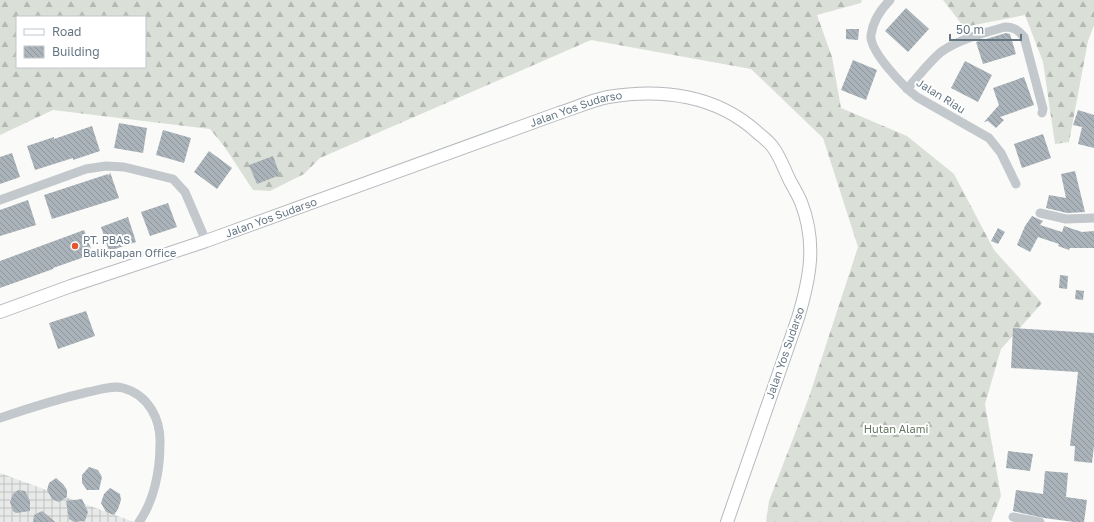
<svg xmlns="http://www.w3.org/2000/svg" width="1094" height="522" font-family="'Golos Text',sans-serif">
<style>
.industrial{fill:url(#industrial-grid)}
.forest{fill:url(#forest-firs);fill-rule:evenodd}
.building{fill:url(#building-back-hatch)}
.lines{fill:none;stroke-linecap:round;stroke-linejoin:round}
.major-casing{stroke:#b5babe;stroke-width:14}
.minor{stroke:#c3c8cc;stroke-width:9}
.major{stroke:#fff;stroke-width:12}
.poi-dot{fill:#e4572e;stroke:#fff;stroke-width:1.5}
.labels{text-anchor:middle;stroke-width:4;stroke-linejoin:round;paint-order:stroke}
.street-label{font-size:11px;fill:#657683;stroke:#fff}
.poi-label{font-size:11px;fill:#657683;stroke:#fff;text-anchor:start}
.park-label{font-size:11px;fill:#687a64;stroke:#fff}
</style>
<defs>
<pattern id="industrial-grid" width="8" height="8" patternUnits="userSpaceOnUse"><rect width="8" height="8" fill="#e8e9e9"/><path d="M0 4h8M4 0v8" fill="none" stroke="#c0c1c2"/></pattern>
<pattern id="forest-firs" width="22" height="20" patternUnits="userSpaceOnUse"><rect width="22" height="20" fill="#dadfd7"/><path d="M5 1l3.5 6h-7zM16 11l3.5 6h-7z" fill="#b4b9b4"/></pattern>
<pattern id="building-back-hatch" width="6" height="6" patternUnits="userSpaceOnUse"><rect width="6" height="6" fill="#aab3b9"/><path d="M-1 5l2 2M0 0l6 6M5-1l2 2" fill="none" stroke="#8e969c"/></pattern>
</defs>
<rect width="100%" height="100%" fill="#fafaf8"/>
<polygon class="industrial" points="0,473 74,500 134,522 0,522"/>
<g class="forest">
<path d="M 0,0 L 862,0 L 861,3 L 817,15 L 832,57 L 841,108 L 907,136 L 954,174 L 994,250 L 1042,303 L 1001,349 L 985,404 L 1001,496 L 991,522 L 766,522 L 769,501 L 809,397 L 858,247 L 823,138 L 751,69 L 591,40 L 320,158 L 304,174 L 270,191 L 253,190 L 224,146 L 210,129 L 53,110 L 0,135 ZM 17,17 L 145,17 L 145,67 L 17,67 Z"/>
<polygon points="943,0 1094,0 1094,25 1088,41 1069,142 1055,144 1043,62 1025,15 964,27"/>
</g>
<g class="building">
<polygon points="906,8 929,29 908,52 885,31"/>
<polygon points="846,29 859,29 858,40 846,39"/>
<polygon points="1006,33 1010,34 1016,54 983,64 976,42"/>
<polygon points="853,60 877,70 866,100 841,90"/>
<polygon points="965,61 992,75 978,102 951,88"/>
<polygon points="1024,77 1034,105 1000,117 1004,120 996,128 988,121 984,122 999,105 993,88"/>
<polygon points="1078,110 1094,115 1094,148 1078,144 1082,127 1073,125"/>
<polygon points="119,123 147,128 143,153 114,148"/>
<polygon points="92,126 100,151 73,160 73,158 35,170 27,146 54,137 54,139"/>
<polygon points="163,130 191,138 184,163 156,155"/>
<polygon points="1043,134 1051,158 1022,168 1014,144"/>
<polygon points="209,151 232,168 217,189 194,172"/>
<polygon points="12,153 20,177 0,184 0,157"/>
<polygon points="273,156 280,175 257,184 249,165"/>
<polygon points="1075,171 1085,212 1067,213 1046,208 1049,195 1066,198 1061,174"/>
<polygon points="110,172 119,198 52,219 44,195 108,174 109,176"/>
<polygon points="28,200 36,225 0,236 0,210"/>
<polygon points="168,203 177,227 150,236 141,212"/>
<polygon points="1032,216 1043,221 1040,225 1062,232 1064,226 1082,232 1094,231 1094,248 1070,248 1069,250 1058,246 1059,244 1038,237 1030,252 1017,245 1025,226"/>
<polygon points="128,217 136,242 109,251 101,227"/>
<polygon points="998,228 1005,232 998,244 991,241"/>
<polygon points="84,230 93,254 53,268 53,269 0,288 0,261"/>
<polygon points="1060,275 1068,276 1067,289 1059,288"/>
<polygon points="1076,290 1084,291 1083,300 1075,299"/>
<polygon points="86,311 95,336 58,349 49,323"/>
<polygon points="1013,328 1094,333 1094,446 1092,463 1074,461 1075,446 1070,446 1078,372 1011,368"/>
<polygon points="1008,451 1033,454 1030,471 1006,468"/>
<polygon points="89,467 98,470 102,477 99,490 87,490 82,483 82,475"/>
<polygon points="1045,471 1068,473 1066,497 1087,500 1084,522 1074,522 1044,518 1013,511 1016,490 1043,494"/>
<polygon points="56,478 63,484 67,490 67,497 59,502 52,499 47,490 49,483"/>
<polygon points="110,488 120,494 121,500 118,509 114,515 106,512 101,503 104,494"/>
<polygon points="18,490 25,491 30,501 30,511 16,513 13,511 10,502 13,494"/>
<polygon points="82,499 88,512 85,521 74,522 69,519 66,501"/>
<polygon points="42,511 47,515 55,522 33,522 34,515"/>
</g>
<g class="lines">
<defs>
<g id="major">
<path id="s1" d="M 0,312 L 71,286 L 206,241 L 559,113 C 575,108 592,100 608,97 C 662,88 717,95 758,133 C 763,137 768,141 772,146 C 780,156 784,169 790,181 C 794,188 798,195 801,202 C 817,243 810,278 798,318 L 727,522"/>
</g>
</defs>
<use href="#major" class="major-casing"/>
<g class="minor">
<path d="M 890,0 C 880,10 873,20 871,35 C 869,51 904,87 917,97 L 989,138 L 1001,153 L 1016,184"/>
<path d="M 907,89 C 918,77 928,63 941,52 C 959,39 984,33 1005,27 C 1014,27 1018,30 1024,37 L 1043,109 L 1042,113"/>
<polyline points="0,200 86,169 106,166 124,167 173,179 185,192 206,241"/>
<polyline points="1040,213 1066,219 1094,218"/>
<path d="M 0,418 C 29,408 58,399 88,392 C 99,390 112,385 123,388 C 149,395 161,420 160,444 C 160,471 154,501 139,522"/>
<polyline points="1013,517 1040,522"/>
</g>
<use href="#major" class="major"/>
</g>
<circle class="poi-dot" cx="75" cy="246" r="4"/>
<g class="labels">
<g class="street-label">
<text transform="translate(941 96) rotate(32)" y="4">Jalan Riau</text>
<text dy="4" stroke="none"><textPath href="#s1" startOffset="611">Jalan Yos Sudarso</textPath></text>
<text dy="4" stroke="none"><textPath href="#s1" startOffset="287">Jalan Yos Sudarso</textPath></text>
<text transform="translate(785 353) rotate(-71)" y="4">Jalan Yos Sudarso</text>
</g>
<g class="poi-label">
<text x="83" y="244">PT. PBAS<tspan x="83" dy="13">Balikpapan Office</tspan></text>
</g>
<g class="park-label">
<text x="896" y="433">Hutan Alami</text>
</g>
</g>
<rect x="16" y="16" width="130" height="52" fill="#ffffff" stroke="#c1c8cd"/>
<rect x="24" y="29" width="20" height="6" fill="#ffffff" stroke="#c1c8cd"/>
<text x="52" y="36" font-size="12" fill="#657683">Road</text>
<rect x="24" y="46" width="20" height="12" fill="url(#building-back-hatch)" stroke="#c1c8cd"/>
<text x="52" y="56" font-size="12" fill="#657683">Building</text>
<path d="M950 34v6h71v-6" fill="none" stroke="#657683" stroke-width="2"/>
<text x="956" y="34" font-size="12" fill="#657683" stroke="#ffffff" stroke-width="3" paint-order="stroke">50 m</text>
</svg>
